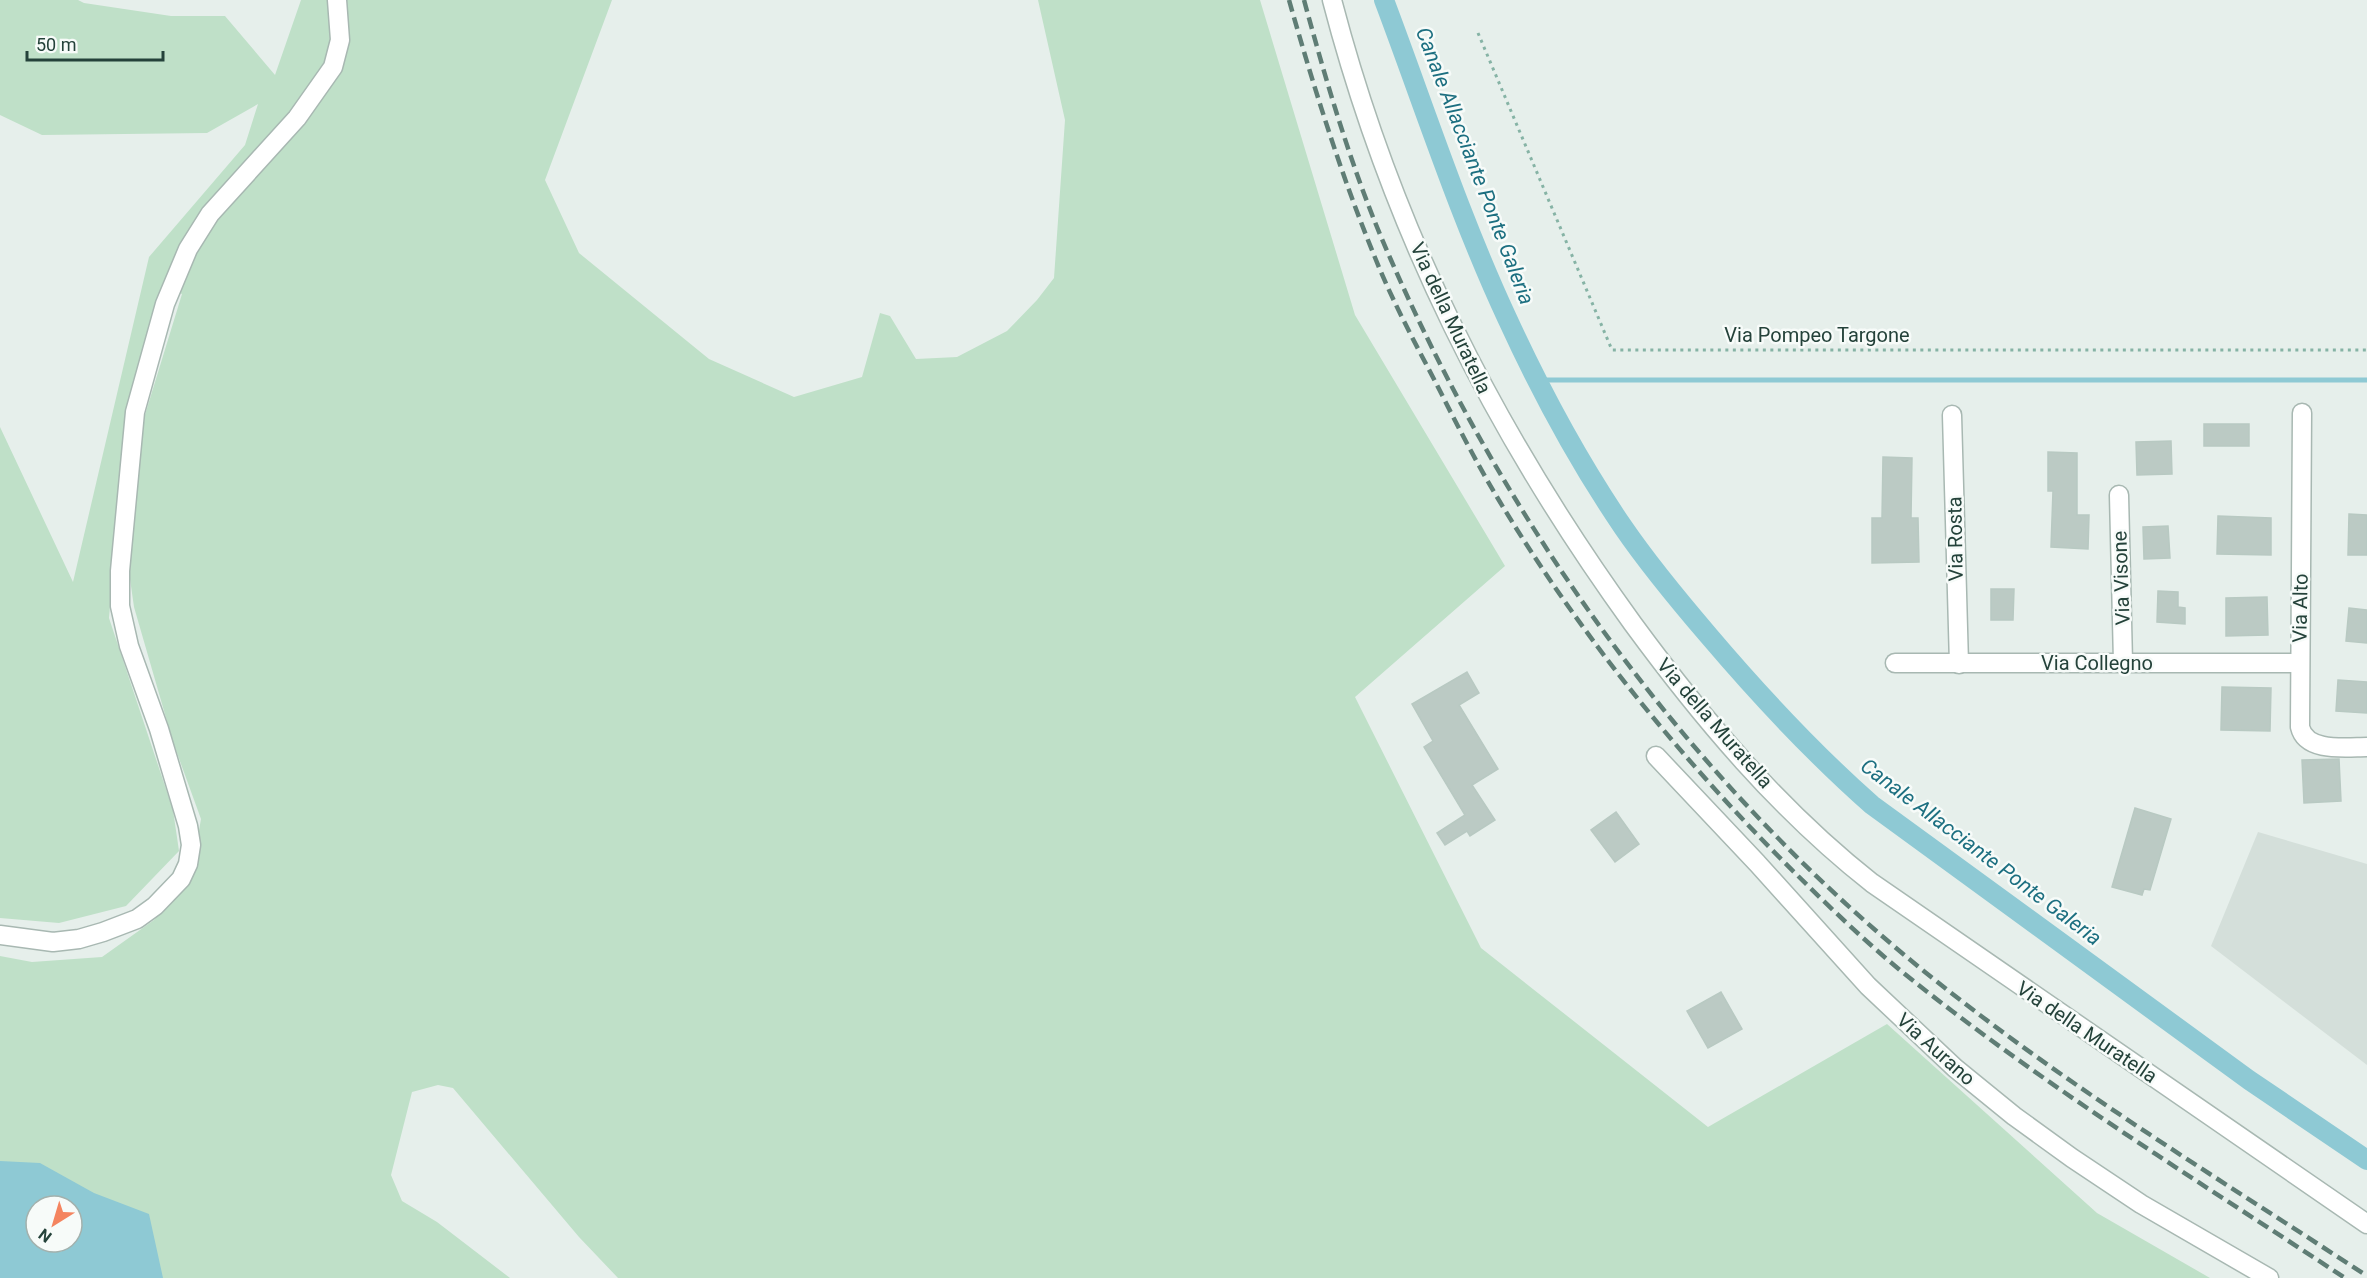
<svg xmlns="http://www.w3.org/2000/svg" width="2367" height="1278" font-family="Roboto,sans-serif">
<style>
.built{fill:#d4dfda}
.green{fill:#bfe0c8;fill-rule:evenodd}
.water{fill:#8ec9d4;fill-rule:evenodd}
.lines{fill:none;stroke-linecap:round;stroke-linejoin:round}
.stream{stroke:#8ec9d4;stroke-width:5}
.canal{stroke:#8ec9d4;stroke-width:20}
.building{fill:#bbcac4;stroke:#b8c9c2;stroke-width:1.5}
.minor-casing{stroke:#a8b8b2;stroke-width:21}
.path{stroke:#86b3a5;stroke-width:3;stroke-dasharray:3 4.5;stroke-linecap:butt}
.minor{stroke:#fff;stroke-width:18}
.rail{stroke:#5f7d75;stroke-width:4.5;stroke-dasharray:12 6;stroke-linecap:butt}
.labels{text-anchor:middle;stroke-width:5;stroke-linejoin:round;paint-order:stroke}
.street-label{font-size:20px;fill:#24423a;stroke:#f7fbf9}
.water-label{font-size:21px;font-style:italic;fill:#1c6f80;stroke:#f7fbf9}
</style>
<rect width="100%" height="100%" fill="#e6efeb"/>
<polygon class="built" points="2258,832 2367,864 2367,1065 2211,946"/>
<path class="green" d="M 0,0 L 78,0 L 84,3 L 171,16 L 225,16 L 275,75 L 301,0 L 612,0 L 545,180 L 579,253 L 709,359 L 794,397 L 862,377 L 880,313 L 890,316 L 916,359 L 957,357 L 1007,331 L 1037,300 L 1054,278 L 1065,120 L 1038,0 L 1260,0 L 1355,315 L 1505,566 L 1355,697 L 1481,948 L 1708,1127 L 1887,1024 L 2097,1213 L 2210,1278 L 618,1278 L 579,1237 L 453,1088 L 438,1085 L 412,1092 L 391,1175 L 402,1201 L 437,1222 L 510,1278 L 0,1278 L 0,956 L 32,962 L 102,957 L 154,920 L 191,876 L 201,819 L 173,742 L 134,607 L 129,572 L 144,418 L 182,294 L 170,289 L 121,481 L 109,618 L 173,810 L 179,851 L 126,906 L 59,923 L 0,918 L 0,427 L 73,582 L 149,257 L 245,145 L 258,104 L 207,133 L 42,135 L 0,115 ZM 36,1206 L 72,1206 L 72,1242 L 36,1242 Z"/>
<path class="water" d="M 0,1161 L 40,1163 L 94,1193 L 149,1214 L 163,1278 L 0,1278 ZM 36,1206 L 72,1206 L 72,1242 L 36,1242 Z"/>
<g class="lines">
<polyline class="stream" points="1537,380 2367,380"/>
<path class="canal" d="M 1384,0 C 1424,106 1459,215 1507,318 C 1540,390 1578,461 1623,527 C 1649,565 1679,601 1709,636 C 1760,696 1813,753 1872,805 L 2249,1080 L 2367,1160"/>
</g>
<g class="building">
<rect x="2204" y="424" width="45" height="22"/>
<polygon points="2171,441 2172,474 2137,475 2136,442"/>
<polygon points="2048,452 2077,453 2077,515 2089,515 2088,549 2051,547 2053,491 2048,491"/>
<polygon points="1883,457 1912,458 1911,518 1918,518 1919,562 1872,563 1872,518 1882,518"/>
<polygon points="2349,514 2367,515 2367,555 2348,555"/>
<polygon points="2218,516 2271,518 2271,555 2217,554"/>
<polygon points="2168,526 2170,558 2144,559 2143,527"/>
<polygon points="1991,589 2014,589 2013,620 1991,620"/>
<polygon points="2158,591 2178,592 2178,607 2185,608 2185,624 2157,622"/>
<polygon points="2267,597 2268,635 2226,636 2226,598"/>
<polygon points="2349,608 2367,610 2367,643 2346,641"/>
<polygon points="1467,672 1479,693 1459,705 1498,769 1472,785 1495,820 1470,836 1467,831 1445,845 1437,833 1465,815 1424,747 1433,741 1412,704"/>
<polygon points="2338,680 2367,682 2367,713 2336,711"/>
<polygon points="2222,687 2271,688 2270,731 2221,730"/>
<polygon points="2339,759 2341,801 2304,803 2302,760"/>
<polygon points="2135,808 2171,819 2150,890 2144,889 2142,895 2112,887"/>
<polygon points="1616,812 1639,844 1615,862 1591,830"/>
<polygon points="1721,992 1742,1029 1708,1048 1687,1011"/>
</g>
<g class="lines">
<defs>
<g id="minor">
<path d="M 1332,0 C 1392,230 1494,432 1633,624 C 1702,718 1779,810 1872,883 L 2367,1224"/>
<path d="M 2302,413 L 2300,727 C 2306,753 2347,747 2367,747"/>
<polyline points="1952,415 1959,664"/>
<polyline points="2119,495 2123,662"/>
<polyline points="1895,663 2299,663"/>
<polyline points="1656,756 1757,863 1868,986 1955,1068 2014,1116 2072,1158 2141,1204 2269,1278"/>
<polyline points="0,935 53,942 79,939 103,932 137,919 155,906 181,879 188,864 191,845 188,826 159,729 129,646 120,606 120,571 135,412 165,304 188,249 210,214 297,118 333,67 340,40 337,0"/>
</g>
</defs>
<use href="#minor" class="minor-casing"/>
<polyline class="path" points="1478,33 1612,350 2367,350"/>
<use href="#minor" class="minor"/>
<g class="rail">
<path d="M 1289,0 C 1314,88 1341,175 1376,260 C 1393,302 1415,343 1436,383 C 1455,421 1475,460 1497,497 C 1576,629 1674,751 1782,860 C 1820,898 1860,937 1901,971 C 2041,1084 2195,1179 2345,1278"/>
<path d="M 1304,0 C 1328,88 1354,177 1391,260 C 1508,527 1684,772 1908,958 C 2051,1077 2212,1174 2367,1276"/>
</g>
</g>
<g class="labels">
<g class="street-label">
<text transform="translate(1451 318) rotate(65)" y="7">Via della Muratella</text>
<text x="1817" y="342">Via Pompeo Targone</text>
<text transform="translate(1955 539) rotate(-91)" y="7">Via Rosta</text>
<text transform="translate(2121 578) rotate(-92)" y="7">Via Visone</text>
<text transform="translate(2300 608) rotate(-89)" y="7">Via Alto</text>
<text x="2097" y="670">Via Collegno</text>
<text transform="translate(1715 723) rotate(49)" y="7">Via della Muratella</text>
<text transform="translate(2087 1032) rotate(34)" y="7">Via della Muratella</text>
<text transform="translate(1936 1049) rotate(42)" y="7">Via Aurano</text>
</g>
<g class="water-label">
<text transform="translate(1475 166) rotate(69)" y="7">Canale Allacciante Ponte Galeria</text>
<text transform="translate(1981 852) rotate(37)" y="7">Canale Allacciante Ponte Galeria</text>
</g>
</g>
<g transform="translate(54 1224) rotate(217)"><circle r="28" fill="#f7fbf9" stroke="#a3b1ad" stroke-width="1.5"/>
<path d="M0-4.5L10 22L0 15L-10 22Z" fill="#f4845f"/>
<text y="-9" font-size="16" font-weight="bold" text-anchor="middle" fill="#24423a">N</text>
</g>
<path d="M27 51v9h136v-9" fill="none" stroke="#24423a" stroke-width="3"/>
<text x="36" y="51" font-size="18" fill="#24423a" stroke="#f7fbf9" stroke-width="4.5" paint-order="stroke">50 m</text>
</svg>
